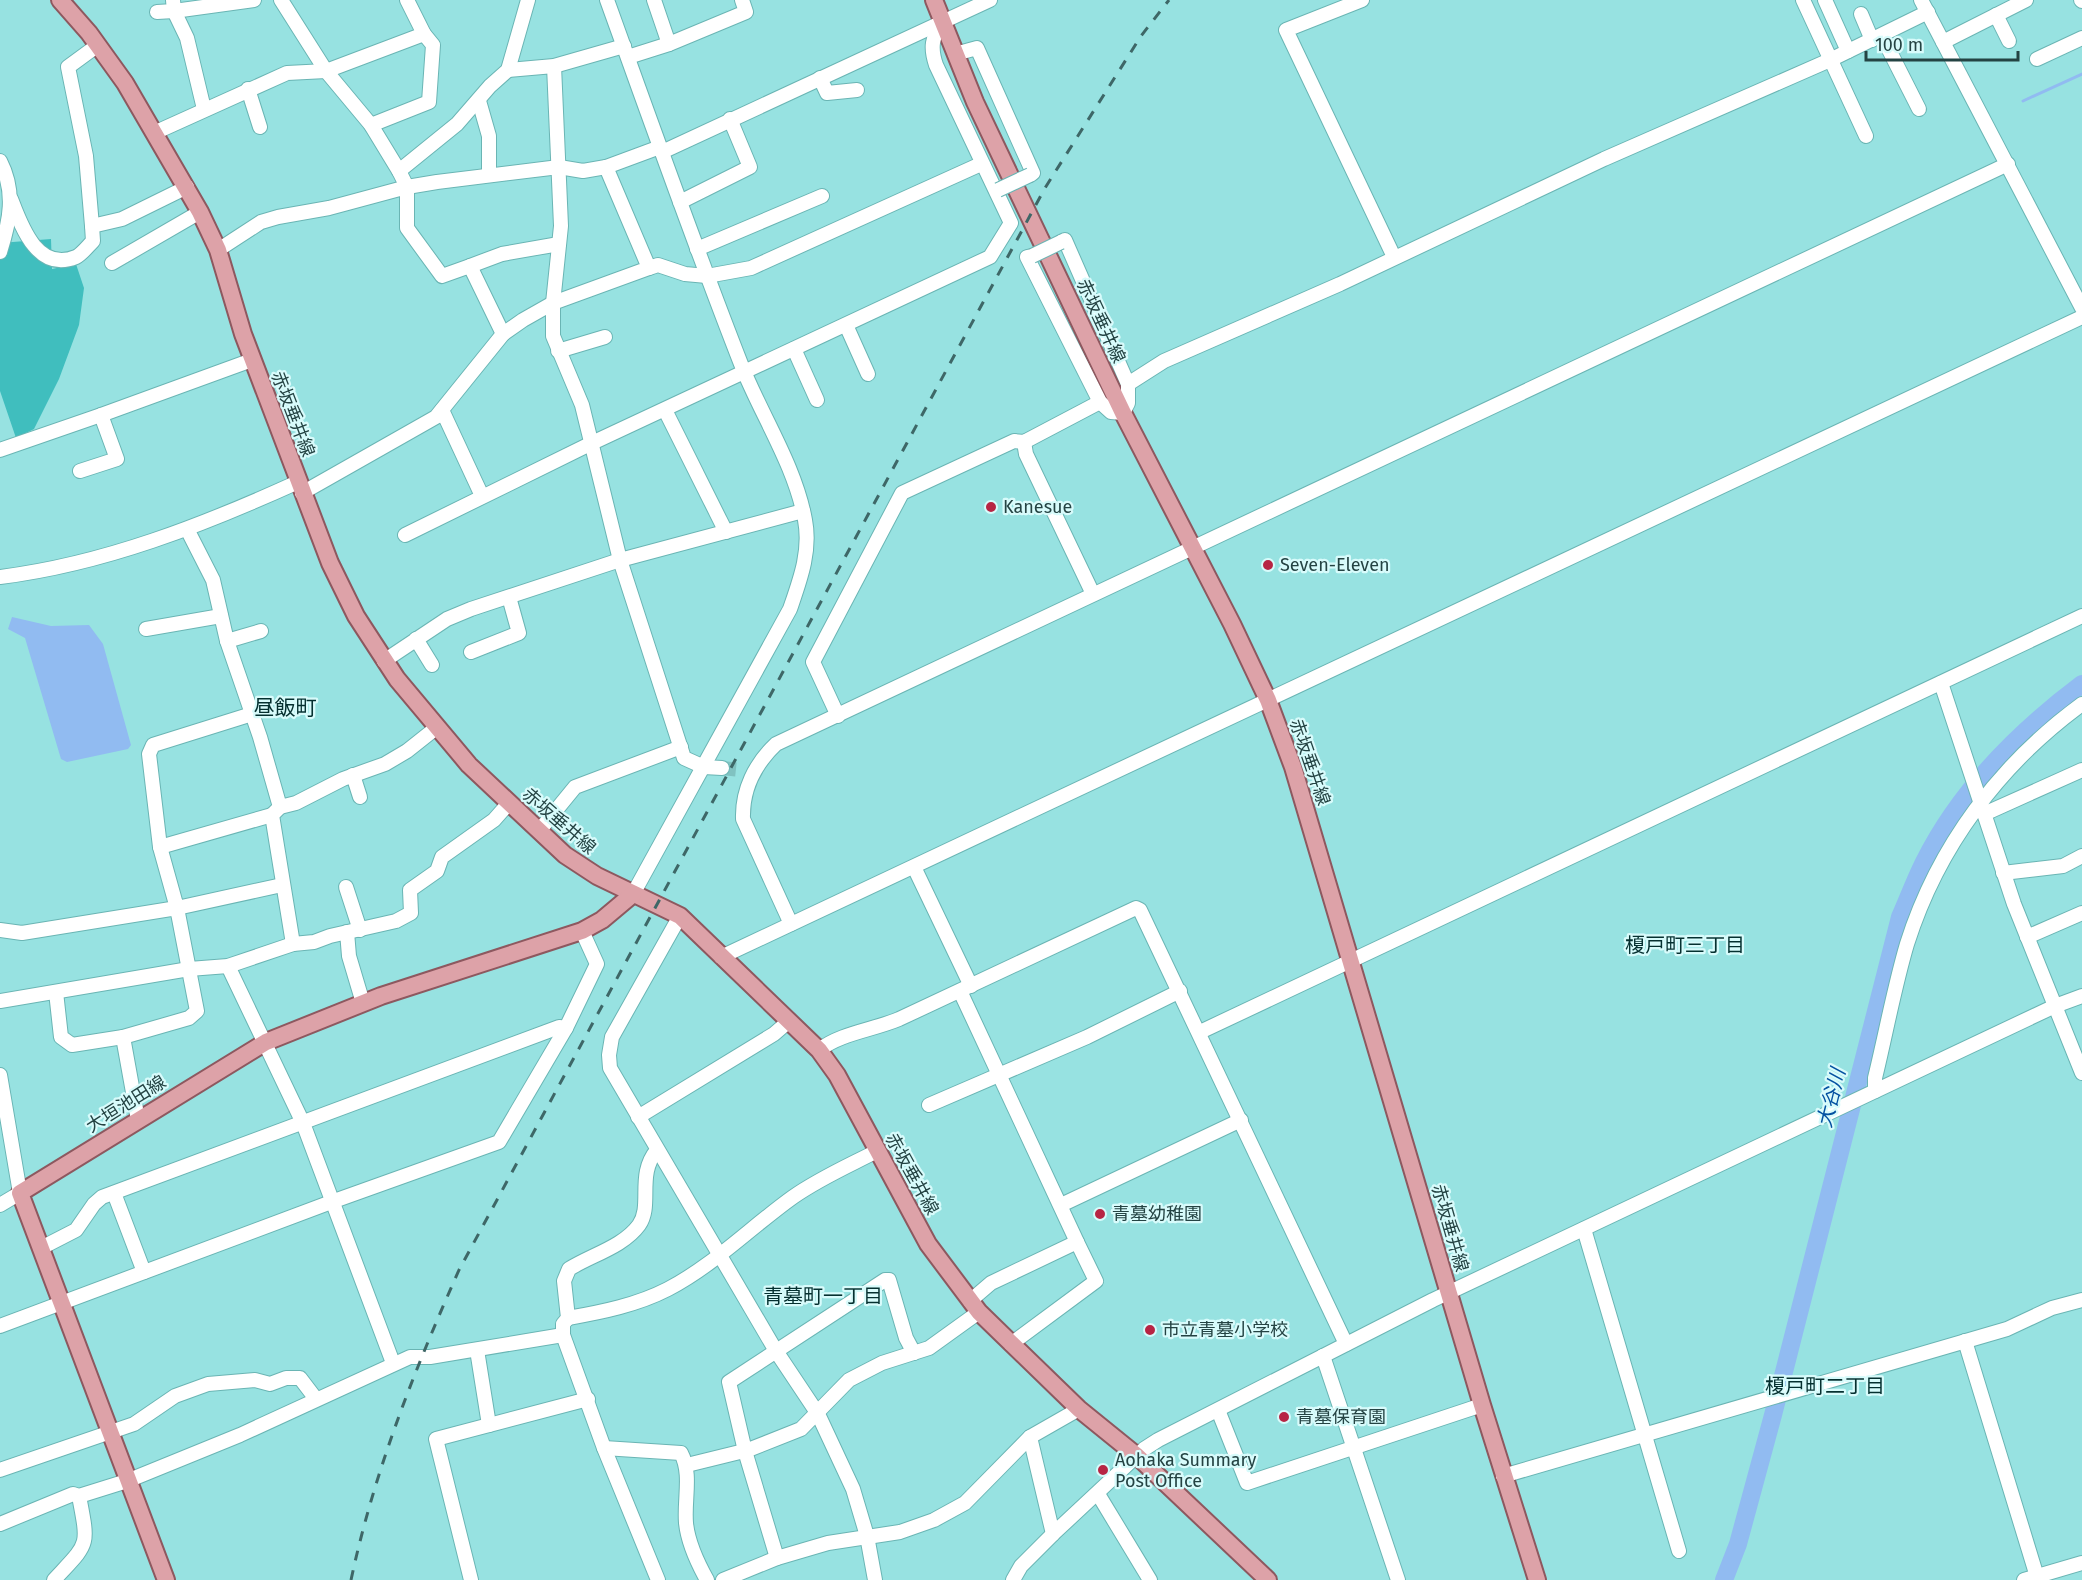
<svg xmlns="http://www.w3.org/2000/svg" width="2082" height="1580" font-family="'Fira Sans','Noto Sans JP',sans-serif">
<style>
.green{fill:#40bebe}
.water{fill:#91bbf1}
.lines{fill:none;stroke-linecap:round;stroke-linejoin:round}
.stream{stroke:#91bbf1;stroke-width:3}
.river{stroke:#91bbf1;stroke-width:18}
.minor-tunnel{stroke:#80c2c1;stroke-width:14;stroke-dasharray:14 7;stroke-linecap:butt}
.minor-casing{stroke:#6ab5b4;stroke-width:16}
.major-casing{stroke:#8d585f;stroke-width:20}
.minor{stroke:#fff;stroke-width:14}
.major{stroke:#dda2a8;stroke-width:16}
.rail{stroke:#3e6767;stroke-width:3;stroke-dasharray:10 10;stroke-linecap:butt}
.minor-bridge-casing{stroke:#6ab5b4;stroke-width:16;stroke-linecap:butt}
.minor-bridge{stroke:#fff;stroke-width:14}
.poi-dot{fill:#b72544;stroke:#d8fbfb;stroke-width:2}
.labels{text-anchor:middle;stroke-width:4.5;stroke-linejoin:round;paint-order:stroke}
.street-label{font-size:18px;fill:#244343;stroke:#d8fbfb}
.poi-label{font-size:18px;fill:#244343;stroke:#d8fbfb;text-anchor:start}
.neighbourhood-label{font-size:20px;fill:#053030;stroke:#d8fbfb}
.water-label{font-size:20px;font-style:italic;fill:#0351a1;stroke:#d8fbfb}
.quarter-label{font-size:21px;fill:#053030;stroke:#d8fbfb}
</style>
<rect width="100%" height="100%" fill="#97e2e1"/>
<polygon class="green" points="51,239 52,269 76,264 84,288 79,325 59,379 34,429 16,438 0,391 0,243"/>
<polygon class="water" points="12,617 51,626 89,625 103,644 131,745 128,749 67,762 61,759 25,638 8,629"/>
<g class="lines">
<polyline class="stream" points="2023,101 2082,74"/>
<path class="river" d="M 1724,1580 L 1738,1544 L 1773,1415 L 1900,917 C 1908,899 1915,880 1924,862 C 1960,790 2018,732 2082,684"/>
<polyline class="minor-tunnel" points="722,768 741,770"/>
<defs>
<g id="minor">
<polyline points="281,0 326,71 371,125 399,171 407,187 407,228 442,276 470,266 503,334"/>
<path d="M 607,0 C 651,122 694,244 741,364 C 761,415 795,465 805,520 C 811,551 800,580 790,609 L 633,894"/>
<polyline points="1362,0 1286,30 1394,257"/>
<polyline points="1803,0 1866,136"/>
<polyline points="1825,0 1848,51"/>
<polyline points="1921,0 2082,308"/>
<polyline points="2081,0 2082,1"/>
<polyline points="157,12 174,11 173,0"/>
<polyline points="1861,14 1872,40"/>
<polyline points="1996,15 2009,41"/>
<polyline points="1882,36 1919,109"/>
<polyline points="1943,42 2026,0"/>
<polyline points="669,44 746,12 742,0"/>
<polyline points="955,54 977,48 1033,173 1030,175"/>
<polyline points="628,57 669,44 654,0"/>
<polyline points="2037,59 2082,38"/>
<polyline points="554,66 561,226 553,303 553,336 582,405 620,560 684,758 704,767 722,768"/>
<polyline points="508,70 554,66 624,46"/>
<polyline points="820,78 827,93 857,90"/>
<polyline points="248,89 260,127"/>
<polyline points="479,101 489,136 489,174"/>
<polyline points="204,109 187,38 174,11 254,0"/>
<polyline points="371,125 429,102 433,45 424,34 407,0"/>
<polyline points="154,133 287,73 326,71 424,34"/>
<polyline points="662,152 990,0"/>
<path d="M 0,161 C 16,192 10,221 0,252"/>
<polyline points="399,171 457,124 490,86 508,70 528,0"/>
<path d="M 11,199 C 21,225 37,273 76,257 C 82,254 88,246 93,241 L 92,226 L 122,219 L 187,187"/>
<polyline points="680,202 750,167 730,119"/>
<polyline points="92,226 86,156 68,67 98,45"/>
<polyline points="697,249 822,196"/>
<polyline points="218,250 261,222 278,217 329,208 407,187 437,182 559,167 583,171 606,167 660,147"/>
<polyline points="1032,256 1027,257 1100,402 1111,412 1123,413 1128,403 1128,384 1065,240 1061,242"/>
<polyline points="112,263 200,212"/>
<polyline points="470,266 502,254 559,244"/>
<polyline points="649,268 658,265 685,274 707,276 751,268 981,164"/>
<polyline points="846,325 868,374"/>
<polyline points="794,349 817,400"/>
<polyline points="558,351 605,337"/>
<polyline points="1128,384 1164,361 1340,284 1604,159 1830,60 1928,12"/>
<polyline points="442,410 482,496"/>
<polyline points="665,410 726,532"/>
<polyline points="1024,442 1026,454 1093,594"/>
<polyline points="0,450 101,415"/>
<polyline points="80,471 117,459 101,415 252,360"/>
<polyline points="302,493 436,417 503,334 523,320 553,303 649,268 606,167"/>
<polyline points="187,529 213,580 227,641 260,737 280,807"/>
<path d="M 405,535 L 592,443 L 990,257 L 1011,223 L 936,65 C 930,47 932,38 942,22"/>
<path d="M 0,577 C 104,564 203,525 298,482"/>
<polyline points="146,629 221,616"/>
<polyline points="416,639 432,665"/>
<polyline points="227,641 261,631"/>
<polyline points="471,652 519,633 509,597"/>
<polyline points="384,661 447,619 471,609 620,560 803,511"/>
<polyline points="1941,683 2014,904 2082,1073"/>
<polyline points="252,714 153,745 149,754 160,847 177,908 282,885"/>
<polyline points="838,716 813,662 902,493 1014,441 1024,442 1100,402"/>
<polyline points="353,775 360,797"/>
<polyline points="1984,814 2082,770"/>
<polyline points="539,831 575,787 681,747"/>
<polyline points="160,847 272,815"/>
<polyline points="914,867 971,986"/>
<polyline points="2003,873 2063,866 2082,856"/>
<polyline points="346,887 360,930"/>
<polyline points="680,916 612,1037 609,1055 610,1068 776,1351 818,1414 853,1489 867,1536 875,1580"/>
<path d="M 791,924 L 743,819 C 742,790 755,764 776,744 L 2008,164"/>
<polyline points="0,930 22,933 177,908 197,1011 189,1018 123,1037 72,1045 61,1037 56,992"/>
<polyline points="347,932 349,956 363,1003"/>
<polyline points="2027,937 2082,913"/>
<polyline points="293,944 272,815 280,807 296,803 343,779 385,764 407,751 436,728"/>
<polyline points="721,957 2082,317"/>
<polyline points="228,966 303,1123 393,1363"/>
<polyline points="960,991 1077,1242 991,1283 970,1301"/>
<polyline points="0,1001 189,969 228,966 293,944 314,942 330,936 396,921 411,913 410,890 437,871 442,857 494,820 509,803"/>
<polyline points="1200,1032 2082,616"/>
<polyline points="123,1037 138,1120"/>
<path d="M 819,1050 C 841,1033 873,1030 899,1019 L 1136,908 L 1140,910 L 1346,1344"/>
<polyline points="0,1075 20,1193 0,1205"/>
<path d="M 1875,1091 L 1875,1078 C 1886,1033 1894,988 1907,944 C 1938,846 2000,764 2082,704"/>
<polyline points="929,1105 1087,1037 1180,991"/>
<polyline points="638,1117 774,1034 789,1021"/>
<path d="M 657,1150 C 636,1175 653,1205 639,1225 C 623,1247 591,1255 569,1269 L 564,1281 L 568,1318 L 563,1324 L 563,1335 L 604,1448 L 658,1580"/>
<polyline points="114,1193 144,1272"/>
<polyline points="1061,1205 1241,1120"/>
<polyline points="1584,1229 1679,1551"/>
<polyline points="41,1248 76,1230 94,1204 102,1197 559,1027 566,1028"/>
<path d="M 568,1318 C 602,1312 637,1305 668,1289 C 714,1265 751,1227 793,1197 C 820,1178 848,1166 877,1151"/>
<polyline points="0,1326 334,1201 499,1142 566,1028 597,964 582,931"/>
<polyline points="1965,1341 2038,1580"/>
<polyline points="1011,1344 1096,1281 1077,1242"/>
<polyline points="477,1350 489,1425"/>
<polyline points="1323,1356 1398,1580"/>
<polyline points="1218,1410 1247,1483 1482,1405"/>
<polyline points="1030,1437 1053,1534"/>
<path d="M 604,1448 L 681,1453 C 692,1474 684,1499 686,1523 C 688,1543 697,1562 707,1580"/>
<polyline points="687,1465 748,1450 801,1429 849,1380 882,1363 929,1348 979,1312"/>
<polyline points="0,1470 134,1424 175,1396 208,1384 255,1380 270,1384 286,1378 300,1378 316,1399"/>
<polyline points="1503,1476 2007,1329 2052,1308 2082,1300"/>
<polyline points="1098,1494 1150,1580"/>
<polyline points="0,1524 73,1494 79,1496 127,1481 240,1435 410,1357 430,1357 563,1335"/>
<polyline points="777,1558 745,1451 729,1382 885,1280 889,1280 906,1338 914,1353"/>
<path d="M 54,1580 C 89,1542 89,1548 79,1496"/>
<polyline points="471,1580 436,1439 588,1399"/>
<polyline points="723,1580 777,1558 828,1543 900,1532 934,1520 965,1503 1030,1437 1079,1409"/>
<polyline points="1013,1580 1021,1566 1053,1534 1144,1449 1158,1440 1433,1300 2055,1006 2082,996"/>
<polyline points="2024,1580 2082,1563"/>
</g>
<g id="major">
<polyline points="60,0 89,33 125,83 200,212 218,250 243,334 330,563 356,616 397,679 469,765 565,855 597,876 680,916 819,1050 837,1075 928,1244 979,1312 1079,1409 1137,1456 1268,1580"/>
<polyline points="934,0 975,102 1123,413 1232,624 1268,700 1293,767 1482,1405 1537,1580"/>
<polyline points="166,1580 20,1193 266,1042 381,996 582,931 602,920 633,894"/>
</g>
</defs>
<use href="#minor" class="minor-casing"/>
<use href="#major" class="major-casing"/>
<use href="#minor" class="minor"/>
<use href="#major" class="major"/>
<path class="rail" d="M 351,1580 C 374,1472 414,1371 459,1270 L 1045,188 L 1141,36 L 1169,0"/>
<defs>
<g id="minor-bridge">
<polyline points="998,190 1030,175"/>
<polyline points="1032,256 1061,242"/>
</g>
</defs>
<use href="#minor-bridge" class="minor-bridge-casing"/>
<use href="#minor-bridge" class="minor-bridge"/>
</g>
<g class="poi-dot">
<circle cx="991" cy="507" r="6"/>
<circle cx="1268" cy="565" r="6"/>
<circle cx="1100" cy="1214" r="6"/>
<circle cx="1150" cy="1330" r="6"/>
<circle cx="1284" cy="1417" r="6"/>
<circle cx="1103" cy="1470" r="6"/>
</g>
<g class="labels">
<g class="street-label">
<text transform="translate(1101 321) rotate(65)" y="6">赤坂垂井線</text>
<text transform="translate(293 414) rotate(69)" y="6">赤坂垂井線</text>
<text transform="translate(1310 762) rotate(71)" y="6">赤坂垂井線</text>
<text transform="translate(559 821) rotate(41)" y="6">赤坂垂井線</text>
<text transform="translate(126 1104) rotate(-32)" y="6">大垣池田線</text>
<text transform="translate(912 1174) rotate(61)" y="6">赤坂垂井線</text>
<text transform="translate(1450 1228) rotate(74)" y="6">赤坂垂井線</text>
</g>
<g class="poi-label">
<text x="1003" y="513">Kanesue</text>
<text x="1280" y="571">Seven-Eleven</text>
<text x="1112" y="1220">青墓幼稚園</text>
<text x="1162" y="1336">市立青墓小学校</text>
<text x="1296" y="1423">青墓保育園</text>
<text x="1115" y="1466">Aohaka Summary<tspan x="1115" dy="21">Post Office</tspan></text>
</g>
<g class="neighbourhood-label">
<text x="1685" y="952">榎戸町三丁目</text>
<text x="823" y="1303">青墓町一丁目</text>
<text x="1825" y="1393">榎戸町二丁目</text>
</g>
<g class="water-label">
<text transform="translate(1831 1098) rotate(-76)" y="7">大谷川</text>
</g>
<g class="quarter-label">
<text x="285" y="715">昼飯町</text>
</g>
</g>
<path d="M1866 51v9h152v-9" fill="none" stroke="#244343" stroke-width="3"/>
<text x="1875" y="51" font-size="18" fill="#244343" stroke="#d8fbfb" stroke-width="4.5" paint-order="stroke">100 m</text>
</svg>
